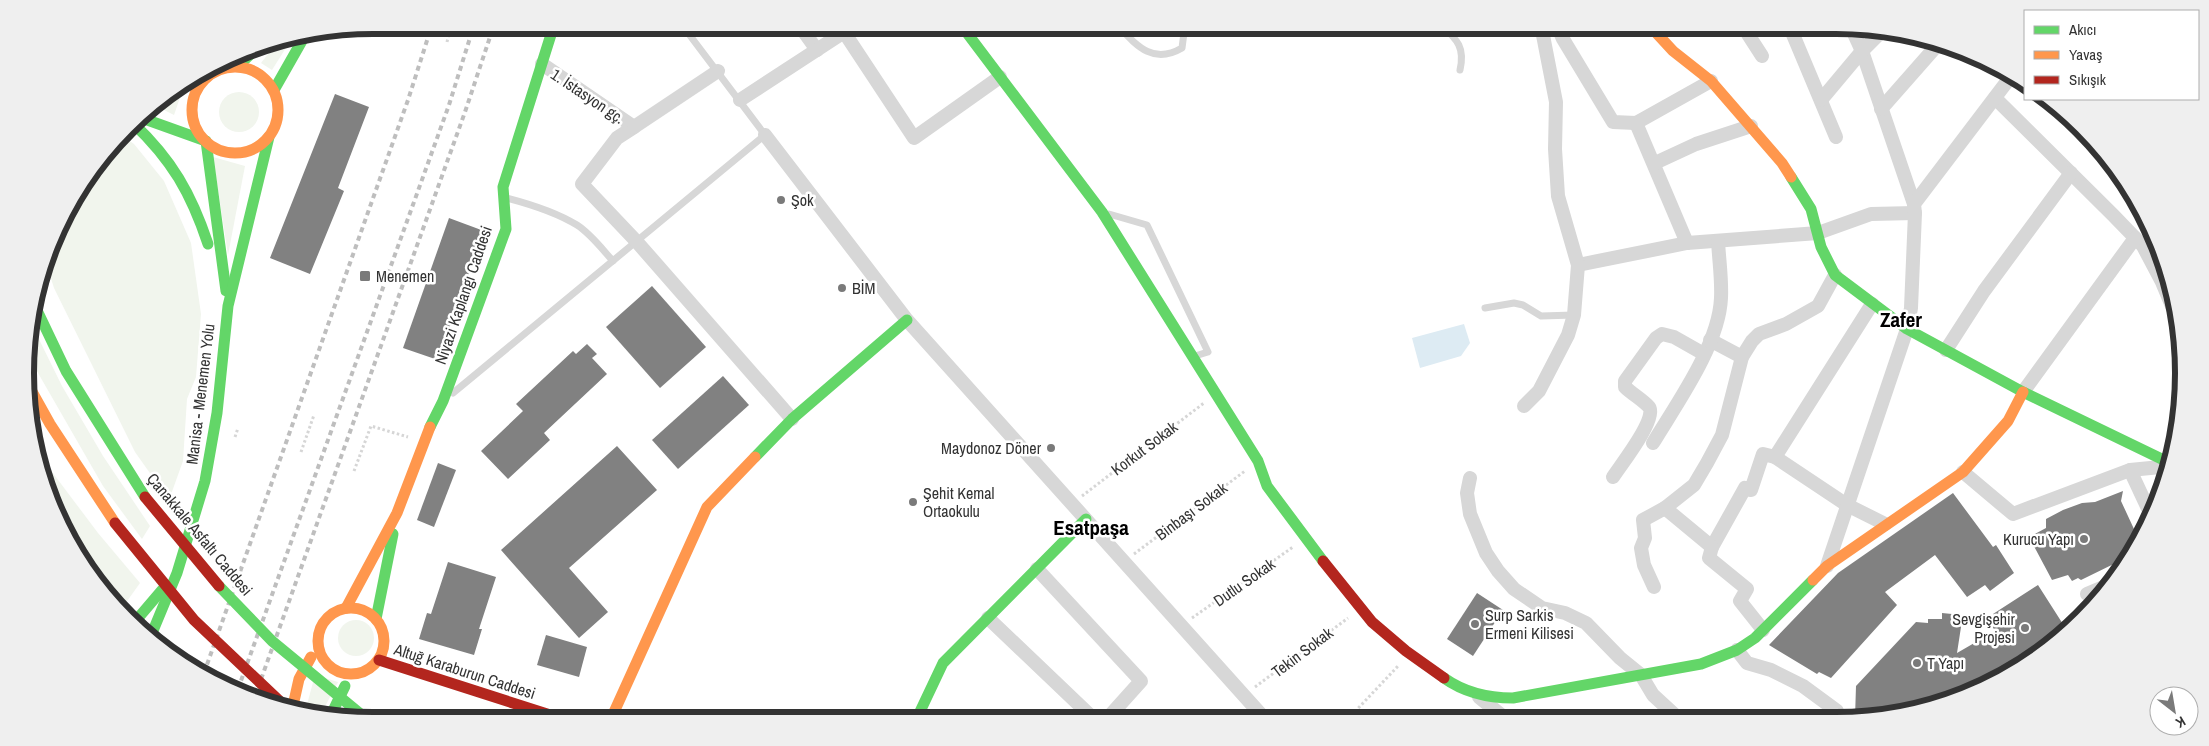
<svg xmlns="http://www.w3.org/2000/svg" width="2209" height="746" font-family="'Archivo Narrow',sans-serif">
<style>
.green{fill:#f1f5ed}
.water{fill:#ddebf3}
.building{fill:#818181}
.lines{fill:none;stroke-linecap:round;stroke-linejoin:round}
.path{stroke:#d6d6d6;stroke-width:3;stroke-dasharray:2.5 2.5;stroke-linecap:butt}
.lane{stroke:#d7d7d7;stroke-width:7}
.street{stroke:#d7d7d7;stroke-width:14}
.fast{stroke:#63d668;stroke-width:11}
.slow{stroke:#ff974d;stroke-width:11}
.jam{stroke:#b3261e;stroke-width:11}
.rail{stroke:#bebebe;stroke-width:4;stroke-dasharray:5 4;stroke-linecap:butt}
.fast-bridge{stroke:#63d668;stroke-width:11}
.jam-bridge{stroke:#b3261e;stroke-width:11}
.poi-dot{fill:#7a7a7a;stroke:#fff;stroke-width:2}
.labels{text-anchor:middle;stroke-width:5;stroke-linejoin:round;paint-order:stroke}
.street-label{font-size:16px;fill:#333;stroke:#fff}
.poi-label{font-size:16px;fill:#333;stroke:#fff;text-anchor:start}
.district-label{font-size:21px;font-weight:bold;fill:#000;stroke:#fff}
.rim{fill:none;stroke:#333;stroke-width:6}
</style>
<rect width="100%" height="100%" fill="#fff"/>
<g class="green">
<polygon points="294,35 272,70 261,63 279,40"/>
<polygon points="184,86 174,115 154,105"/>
<circle cx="239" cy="112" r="20"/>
<polygon points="121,135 134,144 164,181 191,243 201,314 196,377 187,399 183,461 169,500 135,452 54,288 47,266 61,219 97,161"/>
<polygon points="213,157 245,166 228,255"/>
<polygon points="30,321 62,386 103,456 150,526 142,539 103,486 34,366 27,352"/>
<polygon points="34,448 98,533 140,583 120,611 84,567 37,463"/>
<circle cx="356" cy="638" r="18"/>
<polygon points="315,675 338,682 321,714 305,712"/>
</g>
<polygon class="water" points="1464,324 1470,343 1461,356 1420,368 1412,338"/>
<g class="building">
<polygon points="335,94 369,107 338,188 344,191 310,274 270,258"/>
<polygon points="449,218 484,231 438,360 403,348"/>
<polygon points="652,286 706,347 660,388 606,327"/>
<polygon points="587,344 597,354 592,358 607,374 544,433 550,440 508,479 481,451 523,411 516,404 573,351 576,354"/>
<polygon points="723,376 749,405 678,469 652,440"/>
<polygon points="617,446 657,490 569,568 608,612 579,638 501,550"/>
<polygon points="438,463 456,470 434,527 417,520"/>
<polygon points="2123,491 2121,501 2140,542 2137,547 2130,556 2081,580 2078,578 2072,581 2068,575 2052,580 2029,537 2046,528 2046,519 2063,510 2082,503 2095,502"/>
<polygon points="1953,493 1993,547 1996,545 2014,573 1990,591 1985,585 1967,597 1935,555 1885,592 1897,605 1831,678 1819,672 1817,674 1769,645 1838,573"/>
<polygon points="448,562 496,577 479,629 482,629 474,655 419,639 427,613 431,614"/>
<polygon points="2038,585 2068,632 2066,634 1969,694 1881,718 1855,718 1856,686 1916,622 1928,623 1928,619 1942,619 1942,613 1952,614 1961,627 1957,653 1995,631 1991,624 1997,621 1993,614"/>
<polygon points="1477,593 1503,610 1473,656 1447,639"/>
<polygon points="546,635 587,647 579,677 537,665"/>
</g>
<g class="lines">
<g class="path">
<polyline points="447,42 451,25"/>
<polyline points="235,437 238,428"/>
<polyline points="301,452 314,415"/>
<polyline points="354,471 371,426 408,437"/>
<polyline points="1082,496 1204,403"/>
<polyline points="1134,554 1245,471"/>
<polyline points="1192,618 1293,547"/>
<polyline points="1255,687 1348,618"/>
<polyline points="1348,719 1399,665"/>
</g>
<g class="lane">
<path d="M 1117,25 C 1137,46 1153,65 1182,48 L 1185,25"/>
<path d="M 1441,25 C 1458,40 1465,48 1460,70"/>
<path d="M 507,198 C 530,204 556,212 577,225 C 591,234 602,249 613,261"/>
<polyline points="1109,214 1147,225 1208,352 1195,356"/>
<polyline points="1485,308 1514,303 1523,305 1541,316 1574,315"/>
<polyline points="453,393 765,135 682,25"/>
<polyline points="1079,720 1086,711"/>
</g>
<g class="street">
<polyline points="799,25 817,50"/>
<polyline points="1557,25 1563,39 1613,122 1636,123 1711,81"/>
<polyline points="1742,25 1762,56"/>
<polyline points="1789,25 1836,137"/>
<polyline points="1851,27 1862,51 1914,204"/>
<polyline points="844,32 914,138 1000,77"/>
<polyline points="542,64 634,127 617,138 582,184 637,242 792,419"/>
<polyline points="1995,98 2113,215 2143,246 2162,282 2177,318 2179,346 2182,351"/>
<polyline points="740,100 855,25"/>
<polyline points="1821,100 1862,51 1882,31"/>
<polyline points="1881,109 1940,42"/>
<polyline points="1636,123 1687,243"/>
<polyline points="634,127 718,71"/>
<polyline points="765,135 907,320 1265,719"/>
<polyline points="1655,163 1696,144 1751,126"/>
<polyline points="1578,265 1687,243 1818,233 1871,214 1915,213"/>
<polyline points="1710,340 1742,357"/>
<polyline points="1946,350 1984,291 2071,173"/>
<polyline points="2023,392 2135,238"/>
<polyline points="1524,406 1539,391 1568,335 1574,315 1578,265 1558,196 1555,149 1556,102 1541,25"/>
<path d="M 1653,443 C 1677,403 1719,345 1721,298 C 1722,280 1719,260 1718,241"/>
<polyline points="1775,457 1847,505 1885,524"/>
<polyline points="2130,470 2151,515"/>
<polyline points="1963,472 2013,514 2130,470 2171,466"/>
<path d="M 1613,477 C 1620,466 1658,418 1649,407 C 1643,400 1632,394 1625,387 L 1625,381 L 1656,338 L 1662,334 L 1674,337 L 1704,354"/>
<polyline points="1470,478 1467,493 1470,514 1486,553 1498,571 1514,589 1542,608 1565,613 1586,623 1620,658 1641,675 1653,695 1678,718"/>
<polyline points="1712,547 1745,488 1751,490 1763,454 1775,457 1872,304"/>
<polyline points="1827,566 1907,329 1911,308 1915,213 1914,204 2012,75"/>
<polyline points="1037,569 1141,681 1106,720"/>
<polyline points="1654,587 1644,565 1641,548 1645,538 1643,520 1665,508"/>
<polyline points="2087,594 2106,586"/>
<polyline points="988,618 1095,720"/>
<polyline points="1763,630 1740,601 1747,589 1709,558 1712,547 1665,508 1694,485 1707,463 1722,435 1742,357 1752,341 1759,334 1786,324 1818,306 1835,275"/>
<polyline points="1737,650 1747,663 1771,670 1803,686 1837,711 1838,718"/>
<polyline points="1479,697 1506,719"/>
</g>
<g class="fast">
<polyline points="961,25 1102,212 1258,461 1267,486 1323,561"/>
<polyline points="238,66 259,46"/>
<polyline points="274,90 307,32"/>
<polyline points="139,117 206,141 226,291"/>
<path d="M 133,123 C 172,160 191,193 208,244"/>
<polyline points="1791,177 1811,209 1821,247 1835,275 1907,329 2023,392 2172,464"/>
<polyline points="35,306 66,371 145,497"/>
<polyline points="430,427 443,401 506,229 503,187 554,25"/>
<polyline points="755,457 792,419 907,320"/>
<polyline points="376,619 393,534"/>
<polyline points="133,624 162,590"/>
<polyline points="150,638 177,573 205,481 217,413 228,306 269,137"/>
<path d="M 1444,678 C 1465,693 1487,698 1513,698 L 1701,664 L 1737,650 L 1755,638 L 1813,580"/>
<polyline points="331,715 345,686"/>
<polyline points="916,720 943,663 1086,519"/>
</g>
<g class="slow">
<polyline points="1649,25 1673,51 1711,81 1782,163 1791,177"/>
<circle cx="235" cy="110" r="43"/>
<polyline points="26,381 50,424 115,523"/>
<polyline points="1813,580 1827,566 1963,472 2008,421 2023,392"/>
<circle cx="351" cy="641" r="33"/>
<polyline points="346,608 397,513 430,427"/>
<polyline points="292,710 299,679 311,657"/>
<polyline points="610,721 707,507 755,457"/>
</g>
<g class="jam">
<polyline points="1323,561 1372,622 1406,651 1444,678"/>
<polyline points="379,660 569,721"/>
</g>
<g class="rail">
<polyline points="204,673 408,100 432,25"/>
<polyline points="238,689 449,105 474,25"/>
<polyline points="255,696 465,112 494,25"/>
</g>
<polyline class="fast-bridge" points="219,586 272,641 369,721"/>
<g class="jam-bridge">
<polyline points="145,497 219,586"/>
<polyline points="115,523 194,620 289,710"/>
</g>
</g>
<g class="poi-dot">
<circle cx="781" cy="200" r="5"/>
<rect x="359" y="270" width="12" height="12" rx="2.5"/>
<circle cx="842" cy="288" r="5"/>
<circle cx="1051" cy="448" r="5"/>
<circle cx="913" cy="502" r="5"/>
<circle cx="2084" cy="539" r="5"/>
<circle cx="1475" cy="624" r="5"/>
<circle cx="2025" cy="628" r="5"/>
<circle cx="1917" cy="663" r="5"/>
</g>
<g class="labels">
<g class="street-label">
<text transform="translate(588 96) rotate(34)" y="6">1. İstasyon gç.</text>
<text transform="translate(463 295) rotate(-71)" y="6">Niyazi Kaplangı Caddesi</text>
<text transform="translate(200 394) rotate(-83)" y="6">Manisa - Menemen Yolu</text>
<text transform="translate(1144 448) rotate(-37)" y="6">Korkut Sokak</text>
<text transform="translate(1191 511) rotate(-37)" y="6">Binbaşı Sokak</text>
<text transform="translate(200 534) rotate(50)" y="6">Çanakkale Asfaltı Caddesi</text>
<text transform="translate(1244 582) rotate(-35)" y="6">Dutlu Sokak</text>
<text transform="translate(1302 652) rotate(-37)" y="6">Tekin Sokak</text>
<text transform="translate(465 671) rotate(18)" y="6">Altuğ Karaburun Caddesi</text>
</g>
<g class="poi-label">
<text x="791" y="206">Şok</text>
<text x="376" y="282">Menemen</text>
<text x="852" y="294">BİM</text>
<text x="1041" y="454" text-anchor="end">Maydonoz Döner</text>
<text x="923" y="499">Şehit Kemal<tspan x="923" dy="18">Ortaokulu</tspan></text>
<text x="2074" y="545" text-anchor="end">Kurucu Yapı</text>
<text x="1485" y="621">Surp Sarkis<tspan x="1485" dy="18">Ermeni Kilisesi</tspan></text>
<text x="2015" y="625" text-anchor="end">Sevgişehir<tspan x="2015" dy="18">Projesi</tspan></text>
<text x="1927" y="669">T Yapı</text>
</g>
<g class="district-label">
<text x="1901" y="327">Zafer</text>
<text x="1091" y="535">Esatpaşa</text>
</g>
</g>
<path d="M0 0H2209V746H0ZM373 34H1836A339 339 0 0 1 2175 373V373A339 339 0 0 1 1836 712H373A339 339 0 0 1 34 373V373A339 339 0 0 1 373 34Z" fill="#efefef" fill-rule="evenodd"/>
<path class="rim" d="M373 34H1836A339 339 0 0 1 2175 373V373A339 339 0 0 1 1836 712H373A339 339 0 0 1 34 373V373A339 339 0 0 1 373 34Z"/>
<rect x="2024" y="10" width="175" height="90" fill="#ffffff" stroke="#adadad"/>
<rect x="2034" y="26" width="25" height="8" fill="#63d668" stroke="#adadad"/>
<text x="2069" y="35" font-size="15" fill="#333333">Akıcı</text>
<rect x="2034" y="51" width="25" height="8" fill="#ff974d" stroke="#adadad"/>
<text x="2069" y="60" font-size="15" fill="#333333">Yavaş</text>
<rect x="2034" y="76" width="25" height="8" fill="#b3261e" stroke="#adadad"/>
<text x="2069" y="85" font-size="15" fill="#333333">Sıkışık</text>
<g transform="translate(2174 711) rotate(149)"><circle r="24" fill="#ffffff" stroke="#adadad"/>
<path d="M0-4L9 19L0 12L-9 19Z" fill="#7a7a7a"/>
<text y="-8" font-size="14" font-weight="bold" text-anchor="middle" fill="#333333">K</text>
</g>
</svg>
